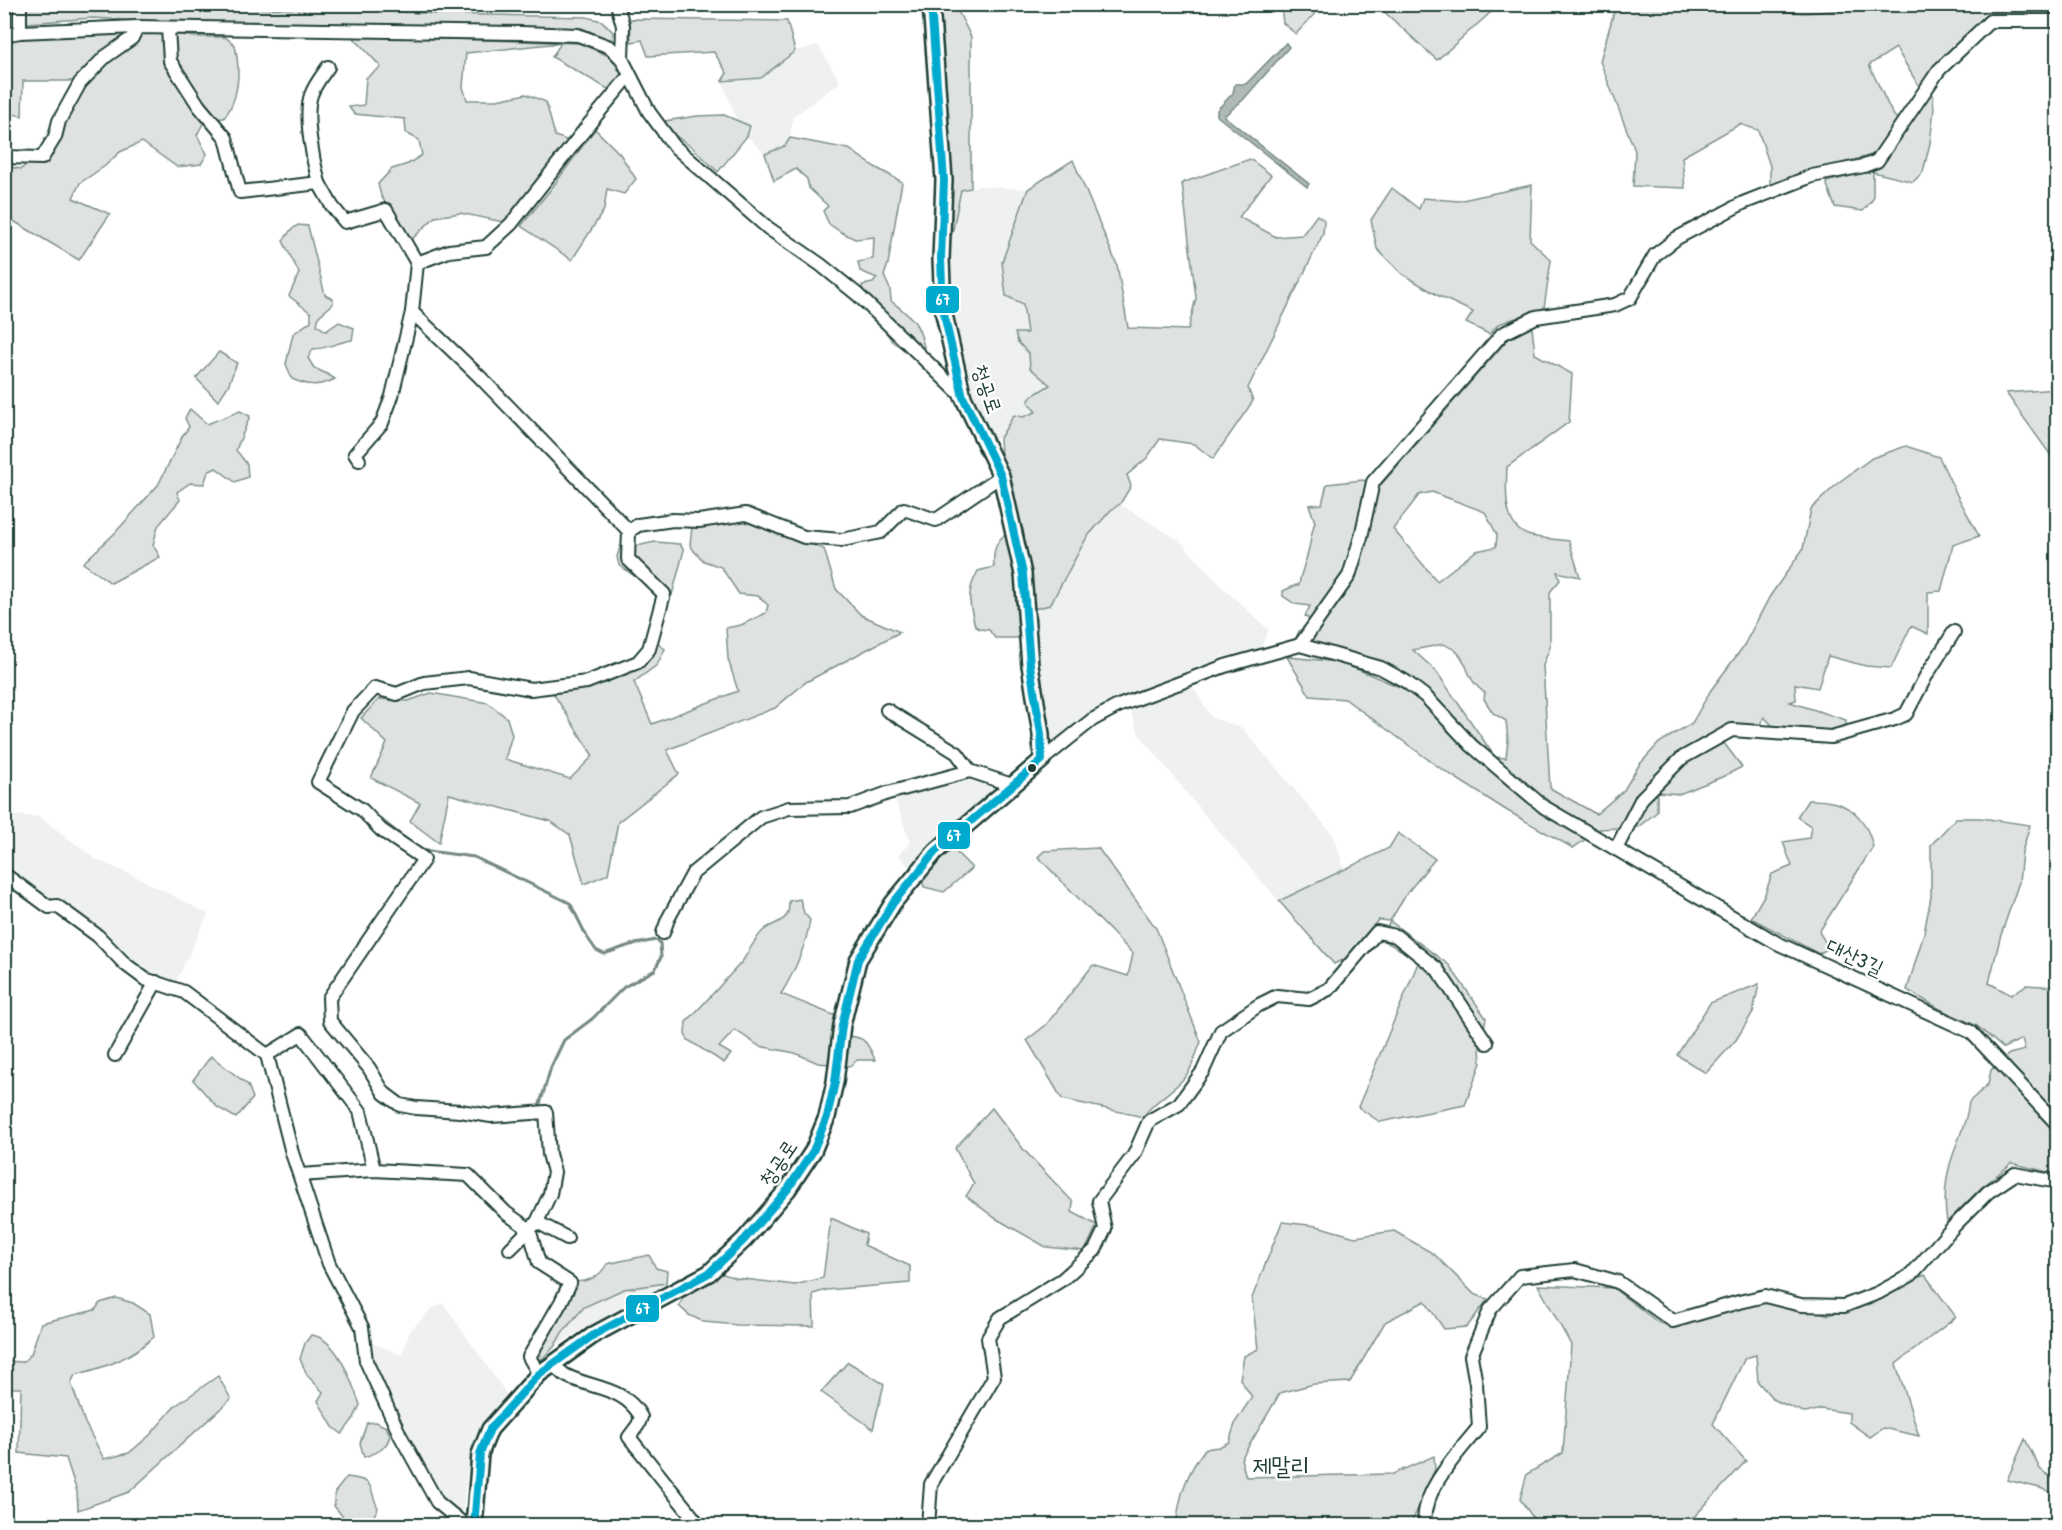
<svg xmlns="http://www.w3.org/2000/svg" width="2062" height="1530" font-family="'Patrick Hand','Poor Story',sans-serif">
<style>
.built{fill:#eef1f0}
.green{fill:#dee3e2;stroke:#7e908b;stroke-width:1.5;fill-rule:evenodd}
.water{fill:#afbab7;stroke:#758883;stroke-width:1.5}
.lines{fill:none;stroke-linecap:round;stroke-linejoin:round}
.stream{stroke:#758883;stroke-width:3}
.minor-casing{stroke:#1f3d34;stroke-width:16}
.tertiary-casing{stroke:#1f3d34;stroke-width:20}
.minor{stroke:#fff;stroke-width:12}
.tertiary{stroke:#fff;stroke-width:15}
.bus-1-casing{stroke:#fff;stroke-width:12}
.bus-1{stroke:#00a9ce;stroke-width:8}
.bus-dot{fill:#1f3d34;stroke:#fff;stroke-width:2}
.labels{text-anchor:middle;stroke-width:4.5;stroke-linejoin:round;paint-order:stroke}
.street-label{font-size:21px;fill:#1f3d34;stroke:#fff}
.quarter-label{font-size:24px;fill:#1f3d34;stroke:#fff}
.line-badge{stroke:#fff;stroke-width:2}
.badge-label{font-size:16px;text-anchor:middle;font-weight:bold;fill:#fff}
</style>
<rect width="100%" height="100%" fill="#fff"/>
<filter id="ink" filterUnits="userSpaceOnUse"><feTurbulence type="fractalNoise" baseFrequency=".0167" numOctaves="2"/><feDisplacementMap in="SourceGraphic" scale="12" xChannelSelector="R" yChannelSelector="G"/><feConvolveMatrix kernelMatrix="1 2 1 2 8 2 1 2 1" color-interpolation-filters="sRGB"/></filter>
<g filter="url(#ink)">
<g class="built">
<polygon points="818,45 840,82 793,117 790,138 785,146 765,154 747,136 750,126 737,121 722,81 761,78 795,51"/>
<polygon points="979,186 1028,189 1002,262 1023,304 1027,333 1018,342 1029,354 1044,378 1050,385 1032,396 1036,412 1023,417 1014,415 1000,438 993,440 964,382 948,293 949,252 961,190"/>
<polygon points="1120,504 1180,541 1222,587 1269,630 1260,649 1221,657 1202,669 1046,749 1031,640 1033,609 1051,605 1087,537 1111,510"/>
<polygon points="1190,682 1212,718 1242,728 1334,836 1344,869 1279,901 1208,819 1139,734 1128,705"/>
<polygon points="970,774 1004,786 912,870 898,855 910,843 894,796"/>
<polygon points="15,815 40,817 97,860 137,877 208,914 175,984 144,975 56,902 42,908 5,878 5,841"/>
<polygon points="666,1283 639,1303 583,1329 554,1347 562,1333 584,1307 624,1289"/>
<polygon points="443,1303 508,1396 481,1432 468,1467 462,1517 434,1502 355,1336 402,1355 410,1331 431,1309"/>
</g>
<g class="green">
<polygon points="91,4 194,8 358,9 437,14 586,17 602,21 613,32 612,41 582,28 394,27 177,23 93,18 27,23 26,5"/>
<polygon points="1916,4 2057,5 2057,16 1993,16 1920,88 1896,48 1869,65 1892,113 1898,120 1876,154 1835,165 1770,187 1770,166 1758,130 1740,124 1682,157 1685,188 1633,186 1635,151 1600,61 1616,5 1703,5 1805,13"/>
<polygon points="1281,5 1281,4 1323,5 1296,34 1283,23"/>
<polygon points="1377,5 1499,5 1437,60"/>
<polygon points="957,9 971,37 971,188 961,190 952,234 948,241 940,10"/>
<polygon points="630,19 787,21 795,51 761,78 722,81 727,73 714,52 648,56 642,40 631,42"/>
<path d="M 155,32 L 196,37 L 225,37 L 235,45 C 240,69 240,97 224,118 L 205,120 L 197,135 L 207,154 L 201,164 L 177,167 L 142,142 L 120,152 L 105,166 L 80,183 L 73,198 L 110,214 L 79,260 L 5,216 L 5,166 L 21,169 C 50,149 61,112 76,81 L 23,81 L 22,116 L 5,112 L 5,40 L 76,34 Z"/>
<polygon points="352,36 579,43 611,57 621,74 608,89 552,57 561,43 466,53 463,87 467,100 497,100 526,94 546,102 555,136 569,141 508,223 460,213 435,217 410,241 381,196 378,184 392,169 408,164 422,155 419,140 406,133 405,119 354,114 349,107 364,105 366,78 381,67"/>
<polygon points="1932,87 1934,109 1930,143 1923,172 1913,182 1873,172 1873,199 1863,211 1835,207 1826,182 1872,171 1899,137"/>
<polygon points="724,115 750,126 747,136 718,172 693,148 666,129 665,121 697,116"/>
<polygon points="595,129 620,154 636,179 624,194 607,189 604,210 572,260 521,226 551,189"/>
<path d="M 790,138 L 849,149 L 875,167 L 902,182 L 888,264 L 884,276 L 890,289 L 891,301 C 912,318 918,320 924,347 L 907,352 L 892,341 L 882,326 L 863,294 L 862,285 L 873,283 L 877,278 L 860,271 L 858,262 L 873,259 L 874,237 L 855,239 L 841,232 L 829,224 L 823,211 L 828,206 L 809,188 L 807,179 L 796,169 L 774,181 L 765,154 L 785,146 Z"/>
<polygon points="1250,159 1271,175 1239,217 1276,237 1302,235 1317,215 1324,220 1323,234 1248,388 1253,401 1213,459 1194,444 1160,439 1147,458 1127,475 1131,486 1120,504 1111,510 1087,537 1050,605 1033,609 1023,529 1017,526 1002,472 1000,438 1014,415 1023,417 1036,412 1028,402 1032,396 1050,385 1030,368 1029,354 1018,342 1015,333 1027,333 1023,304 1006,296 1002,262 1028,189 1073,160 1117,265 1128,328 1188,330 1196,298 1182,183"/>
<polygon points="1532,185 1530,240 1551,260 1544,308 1499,324 1489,334 1466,323 1473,312 1439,296 1402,274 1377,249 1371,220 1392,188 1419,209 1423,198 1458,201"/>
<path d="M 298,225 L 308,226 L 325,295 L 333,299 L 333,304 L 319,316 L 317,325 L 326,331 L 339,322 L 354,328 L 352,340 C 338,342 327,349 313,349 L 308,358 L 314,368 L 327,374 L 335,379 C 319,387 308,386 292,379 L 286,364 L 293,334 L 311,321 L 311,313 L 289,296 L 299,273 L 283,241 L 290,231 Z"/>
<path d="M 1532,327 L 1535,354 L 1572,374 L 1569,422 L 1507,467 C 1506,490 1502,529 1531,536 C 1543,539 1557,539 1569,541 L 1580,577 L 1557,572 L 1560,580 L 1550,592 L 1550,647 L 1543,665 L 1550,788 L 1596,814 L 1624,790 L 1639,765 L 1659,743 L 1692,723 L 1711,690 L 1743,647 L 1770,596 L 1803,549 L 1811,509 L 1839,482 L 1872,458 L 1906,446 L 1939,457 L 1957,495 L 1979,536 L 1953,545 L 1941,591 L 1928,592 L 1928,634 L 1911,626 L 1891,668 L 1866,666 L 1828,656 L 1818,688 L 1795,684 L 1796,700 L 1790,702 L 1846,720 L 1846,727 L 1830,730 L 1775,728 L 1764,717 L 1757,730 L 1718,735 L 1742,767 L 1722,777 L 1679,794 L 1657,792 L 1657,812 L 1638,827 L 1600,829 L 1573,848 L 1506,810 L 1440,768 L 1345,699 L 1310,696 L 1287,657 L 1340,662 L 1407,690 L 1489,752 L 1411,678 L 1328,647 L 1320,647 L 1296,638 L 1299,631 L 1311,621 L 1305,616 L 1310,606 L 1295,604 L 1283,596 L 1283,591 L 1296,585 L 1299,585 C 1301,570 1305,565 1308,552 C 1311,541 1311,533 1315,522 L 1309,505 L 1322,504 L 1327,484 L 1363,480 L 1378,488 L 1508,339 ZM 1432,492 L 1485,512 L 1497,535 L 1496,547 L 1476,551 L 1437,581 L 1393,529 L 1419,495 ZM 1444,644 C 1448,647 1455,649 1457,652 C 1470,665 1465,679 1485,693 L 1484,699 L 1493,713 L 1506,721 L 1508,740 L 1506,758 L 1495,757 L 1436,671 L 1413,650 Z"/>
<polygon points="219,352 237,363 228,386 218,401 196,378"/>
<polygon points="2057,389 2058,389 2057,464 2006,393"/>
<polygon points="190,409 207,424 240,411 250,416 236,450 247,464 248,477 235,482 216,468 208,472 204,484 190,483 177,492 180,500 158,526 153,545 160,557 111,583 83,563 114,534 158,485 183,435 189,427 185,418"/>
<polygon points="741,519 824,549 836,589 861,615 900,632 806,682 775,708 667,750 679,774 618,822 608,874 584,884 570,835 550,821 449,794 439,843 410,821 420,803 371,778 387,743 361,718 379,699 408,701 431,693 488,703 507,718 512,735 505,759 570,779 593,756 553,693 624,676 658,644 665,649 657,665 634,682 652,724 738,691 728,659 726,628 741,625 766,613 768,605 758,596 739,594 721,567 704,561 694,551 690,544 692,527"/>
<path d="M 1003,536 L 1007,537 L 1019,582 L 1023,638 L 995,638 L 989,630 L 980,629 L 975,626 C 969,603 966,592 978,571 L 994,567 C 993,555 994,545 1003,536 Z"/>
<polygon points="655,542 680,544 684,550 672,595 661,584 644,583 619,565 617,557 620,547 622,549"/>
<path d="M 1808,800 C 1844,799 1865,812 1873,847 L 1819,932 L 1829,948 L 1819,954 L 1751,918 L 1765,894 L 1772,874 L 1792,866 L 1783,842 L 1809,838 L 1811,826 L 1797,817 Z"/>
<path d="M 1956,818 L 1981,818 L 2030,825 L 2022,852 L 2019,882 L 2000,938 L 1989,983 L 2011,995 L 2026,985 L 2057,987 L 2057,1178 L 2055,1174 L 2012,1163 L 1981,1188 L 1947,1222 C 1943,1197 1945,1176 1954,1152 C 1960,1134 1967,1121 1969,1102 L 1988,1084 L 1991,1070 L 2009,1054 L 2025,1050 L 2022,1039 L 2003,1048 L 1977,1026 L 1940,1009 L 1907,990 L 1924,933 L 1931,897 L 1931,845 Z"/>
<polygon points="1398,833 1435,859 1407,893 1390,921 1449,965 1486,1018 1480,1047 1481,1063 1465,1105 1380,1122 1358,1107 1418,963 1401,950 1382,940 1390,921 1378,920 1349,957 1334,964 1279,901 1389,848"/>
<polygon points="951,847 972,868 944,892 924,887 918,863"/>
<path d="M 1098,848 L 1156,928 L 1201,1042 C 1196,1053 1193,1068 1185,1077 C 1172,1093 1154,1100 1143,1117 L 1062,1099 L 1027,1040 L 1046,1025 L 1093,965 L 1128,976 L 1133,954 L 1038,857 L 1044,851 Z"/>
<path d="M 800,899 L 804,913 L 810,920 C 806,946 795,971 781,994 L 836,1016 L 836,1035 C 861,1037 865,1035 875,1060 L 857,1060 L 850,1066 L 818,1063 L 795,1053 L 759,1046 L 735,1030 L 719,1047 L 731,1054 L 724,1063 L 688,1040 L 685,1034 L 686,1022 C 705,1003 722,983 740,964 C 749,954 753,939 764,930 C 771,924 782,923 787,915 C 789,911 789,906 789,901 Z"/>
<polygon points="1759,984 1753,1012 1736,1040 1706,1073 1677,1055 1710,1003"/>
<polygon points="211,1056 248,1085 253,1098 236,1118 217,1107 193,1080"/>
<polygon points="992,1108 1024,1150 1073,1202 1072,1212 1097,1225 1085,1251 1046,1247 995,1218 966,1196 974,1184 955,1148"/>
<polygon points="831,1218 866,1234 864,1245 910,1266 910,1283 826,1290 813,1294 814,1326 737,1325 704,1322 689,1315 679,1306 686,1292 706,1279 714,1279 720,1273 736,1278 795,1285 823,1278"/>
<path d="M 1282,1222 L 1317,1226 L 1355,1237 L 1394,1231 L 1434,1254 L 1474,1294 L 1488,1299 L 1467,1327 L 1444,1329 L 1425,1301 L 1385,1322 L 1350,1382 L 1314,1384 L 1280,1393 L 1241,1459 L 1246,1477 L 1393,1474 L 1434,1456 L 1435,1469 L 1412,1522 L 1413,1525 L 1176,1525 C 1180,1494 1186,1474 1205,1449 L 1219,1447 L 1229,1442 L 1236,1421 L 1252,1397 L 1240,1379 L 1244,1356 L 1258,1349 L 1252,1298 Z"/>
<path d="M 649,1255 L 656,1268 L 667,1271 L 666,1283 L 624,1289 L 584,1307 L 562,1333 L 554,1347 L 540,1361 L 542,1344 L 574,1282 C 589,1281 599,1278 607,1264 Z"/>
<polygon points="1925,1275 1956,1317 1896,1364 1919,1436 1883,1428 1870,1437 1849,1422 1849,1413 1821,1409 1806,1413 1774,1400 1758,1382 1756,1355 1745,1358 1713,1424 1746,1461 1694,1517 1652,1525 1538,1525 1520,1499 1527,1474 1563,1453 1571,1345 1538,1285 1613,1288 1659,1323 1682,1326 1765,1296 1829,1315"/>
<path d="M 116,1298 L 133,1303 L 150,1314 L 154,1337 C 127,1360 109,1366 75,1375 L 71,1383 L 85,1423 L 104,1459 L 129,1453 L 150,1435 L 175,1406 L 218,1376 L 231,1399 L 129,1492 L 78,1510 L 77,1492 L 66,1458 L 19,1453 L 21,1388 L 5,1388 L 5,1361 L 23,1362 L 31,1354 L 41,1323 L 95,1310 L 100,1303 Z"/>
<path d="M 311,1335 C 338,1338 352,1383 360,1405 L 354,1418 L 342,1434 L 333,1427 L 318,1401 L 323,1392 L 307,1375 L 300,1359 L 305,1343 Z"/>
<polygon points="848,1362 884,1384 873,1429 821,1392"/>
<path d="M 376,1422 L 386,1427 L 390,1435 C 387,1449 377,1453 364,1457 L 360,1443 L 367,1423 Z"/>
<polygon points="2025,1439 2040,1469 2057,1482 2057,1495 2040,1488 2007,1480"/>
<path d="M 347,1477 C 378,1481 367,1486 378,1508 L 369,1525 L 338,1525 L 339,1521 L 344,1518 L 334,1506 L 335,1492 Z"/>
</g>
<polygon class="water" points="1286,43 1289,47 1243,100 1224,116 1309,184 1307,187 1217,116 1217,110 1233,93 1235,84 1246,84"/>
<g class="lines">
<g class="stream">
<path d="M 336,786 C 363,803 385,824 411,843"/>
<polyline points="421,850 474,857 570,903 587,937 596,950 604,954 630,945 656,940 660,943 661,957 655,970 624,987 592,1019 564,1040 551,1067 540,1104"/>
</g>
<defs>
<g id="minor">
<polyline points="20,4 20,32"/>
<polyline points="617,4 623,26 622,59"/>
<polyline points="168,28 170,61 199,106 226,138 240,192 319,183 332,206 345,222 386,210 417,263 449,251 486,247 511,224 590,123 630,75"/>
<polyline points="4,35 20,32 137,27 522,33 578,35 610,47 622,59 649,112 674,146 768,228 821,265 858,295 963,397"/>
<polyline points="4,157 42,158 55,137 59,121 80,83 105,57 132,38 137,27"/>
<path d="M 319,183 C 313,161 304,116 311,95 C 315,84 322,76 328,67"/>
<polyline points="412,312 479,376 629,531 628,559 664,594 649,649 638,662 587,682 531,689 469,678 424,683 397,694 375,688 353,711 318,782 362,810 381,830 424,859 329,998 330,1021 369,1068 384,1093 400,1105 416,1108 460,1111 491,1116 546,1112 549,1154 554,1172 550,1194 537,1222"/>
<polyline points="359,460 355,454 382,423 392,396 412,312 417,263"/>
<polyline points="629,531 638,525 673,520 699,521 746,514 804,537 842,540 881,532 904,509 936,520 1001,476"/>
<polyline points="1300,645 1349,576 1361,537 1373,482 1502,334 1536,317 1615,305 1630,298 1655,255 1677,238 1743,203 1812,176 1864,166 1877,161 1939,70 1990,21 2058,21"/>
<polyline points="1300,645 1381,668 1405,681 1426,697 1472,746 1544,807 1777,943 1971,1032 2058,1125"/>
<polyline points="887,710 957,753 970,771"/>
<polyline points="1042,760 1092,720 1118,706 1225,666 1300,645"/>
<polyline points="1616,849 1642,798 1682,758 1732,730 1831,737 1895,719 1906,714 1926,676 1954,632"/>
<polyline points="4,874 49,907 57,906 98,936 125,964 145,979 184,992 267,1055 292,1153 329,1264 362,1327 366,1361 400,1435 437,1502 466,1526"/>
<polyline points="663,933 668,919 693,873 761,817 789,808 850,807 888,793 970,771 1012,785"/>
<polyline points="115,1055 156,982"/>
<polyline points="267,1055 301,1034 360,1111 374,1170"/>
<polyline points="300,1175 374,1170 468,1175 506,1213 529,1229 539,1263 570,1283 561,1302 529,1357 539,1374"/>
<polyline points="510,1249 537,1222 567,1238"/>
<path d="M 552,1364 C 557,1368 562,1374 567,1376 C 593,1389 625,1387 641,1417 L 638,1425 L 629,1437 L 700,1526"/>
<polyline points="928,1526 931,1484 994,1377 988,1338 1000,1318 1063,1279 1095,1250 1105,1229 1099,1201 1134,1155 1149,1121 1179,1104 1203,1071 1221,1031 1259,1005 1277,996 1309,999 1329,989 1377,932 1396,936 1437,969 1487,1043"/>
<path d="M 1425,1526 C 1419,1493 1460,1451 1479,1427 L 1476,1384 L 1471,1356 L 1490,1310 L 1520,1276 L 1575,1270 L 1618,1282 L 1673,1321 L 1739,1302 L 1765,1296 L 1801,1305 L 1844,1306 L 1878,1293 L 1911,1275 L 1955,1225 L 1988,1192 L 2015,1174 L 2058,1182"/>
</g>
<polyline id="tertiary" points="474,1526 480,1454 490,1429 539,1374 595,1334 709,1273 744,1240 788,1189 813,1151 827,1117 835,1082 842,1025 858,960 893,903 935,852 1042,760 1041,734 1030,665 1023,574 1001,476 963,397 943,310 941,259 944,180 931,4"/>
</defs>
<use href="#minor" class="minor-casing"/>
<use href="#tertiary" class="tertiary-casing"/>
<use href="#minor" class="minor"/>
<use href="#tertiary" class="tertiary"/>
<defs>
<polyline id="bus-1" points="474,1526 480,1454 490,1429 539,1374 595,1334 709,1273 744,1240 788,1189 813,1151 827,1117 835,1082 842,1025 858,960 893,903 935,852 1042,760 1041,734 1030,665 1023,574 1001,476 963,397 943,310 941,259 944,180 931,4"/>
</defs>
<use href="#bus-1" class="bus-1-casing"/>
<use href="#bus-1" class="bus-1"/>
</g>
</g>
<circle class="bus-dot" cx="1032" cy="768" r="5"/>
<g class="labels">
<g class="street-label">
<text transform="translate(987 389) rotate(71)" y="7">청공로</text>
<text transform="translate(1855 957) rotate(25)" y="7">대산3길</text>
<text transform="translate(778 1163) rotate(-56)" y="7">청공로</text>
</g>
<g class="quarter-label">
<text x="1281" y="1474">제말리</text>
</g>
</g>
<g class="line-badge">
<rect x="925" y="285" width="35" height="29" rx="6" fill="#00a9ce"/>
<rect x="937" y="821" width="34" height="29" rx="6" fill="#00a9ce"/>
<rect x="625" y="1294" width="35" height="29" rx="6" fill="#00a9ce"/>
</g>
<g class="badge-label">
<text x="943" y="305">67</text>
<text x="954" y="841">67</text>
<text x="643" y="1314">67</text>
</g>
<rect width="2062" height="1530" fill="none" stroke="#fff" stroke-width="24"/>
<rect x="12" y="12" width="2038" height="1506" fill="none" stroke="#1f3d34" stroke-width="2" filter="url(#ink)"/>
</svg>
